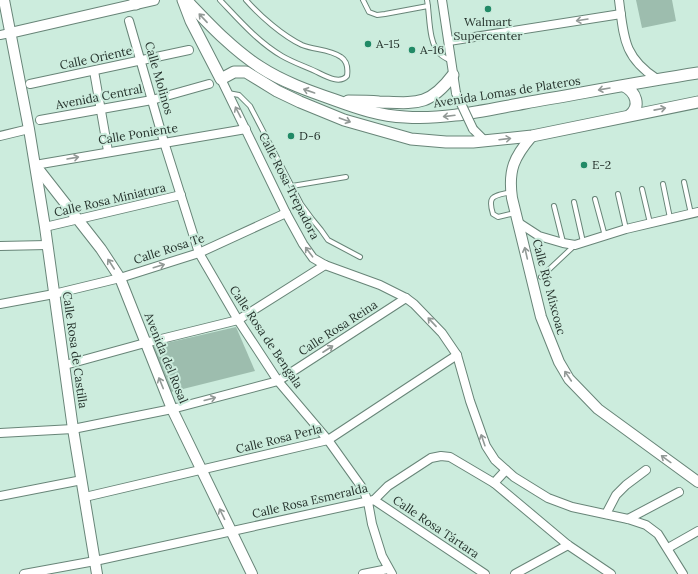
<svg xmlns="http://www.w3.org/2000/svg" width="698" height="574" font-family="Lora,serif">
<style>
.green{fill:#9dbdae}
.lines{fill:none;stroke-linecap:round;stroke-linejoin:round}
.service-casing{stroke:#688578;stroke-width:6}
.minor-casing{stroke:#688578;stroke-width:10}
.tertiary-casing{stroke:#688578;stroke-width:12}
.secondary-casing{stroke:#688578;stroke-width:13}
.service{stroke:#fff;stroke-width:4}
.minor{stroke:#fff;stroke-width:8}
.tertiary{stroke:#fff;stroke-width:10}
.secondary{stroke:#fff;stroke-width:11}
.minor-bridge-casing{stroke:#688578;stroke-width:10;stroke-linecap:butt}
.minor-bridge{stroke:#fff;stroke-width:8}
.oneway{stroke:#929996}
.poi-dot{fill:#218a66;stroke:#ccecdd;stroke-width:1.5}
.labels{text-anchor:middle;stroke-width:4;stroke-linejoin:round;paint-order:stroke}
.poi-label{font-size:12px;fill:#26332d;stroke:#ccecdd;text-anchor:start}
.street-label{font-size:12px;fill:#26332d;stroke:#ccecdd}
</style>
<rect width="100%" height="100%" fill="#ccecdd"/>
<g class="green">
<polygon points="636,0 672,0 676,21 642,28"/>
<polygon points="236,327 255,371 167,393 149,347"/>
</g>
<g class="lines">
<defs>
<g id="service">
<path d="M 220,0 C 239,20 258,42 282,56 C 294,63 307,67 319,73 C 327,77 340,84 347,76 C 348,69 347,61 341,57 C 330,49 314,50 302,45 C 283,36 260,16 246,0"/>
<polyline points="363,0 369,12 377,15 385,14 428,6"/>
<path d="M 427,0 C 430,15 428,43 440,54 C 443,57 447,59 451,61"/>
<polyline points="228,93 239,95 250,106 301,204 312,219 321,230 328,240 360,257"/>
<polyline points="684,182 691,214"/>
<polyline points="663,184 670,218"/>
<polyline points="292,186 346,177"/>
<polyline points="642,189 650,223"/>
<path d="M 511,192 C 494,196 487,195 493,214 L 498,217 L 515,213"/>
<polyline points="618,194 626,229"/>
<polyline points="595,199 605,236"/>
<polyline points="574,202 583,242"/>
<polyline points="554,206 563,242"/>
<polyline points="541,277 575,245"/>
</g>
<g id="minor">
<polyline points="442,0 456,93"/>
<path d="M 619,0 C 624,37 623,57 657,79"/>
<polyline points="129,21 164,142 199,253 238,320 278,381 328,440 363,489 368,502 372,524 382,556 392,574"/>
<polyline points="0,35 10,33"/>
<polyline points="449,41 621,14"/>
<polyline points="94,71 108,151"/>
<polyline points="221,79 286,213 303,244 313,258 325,265 380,285 406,298 414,304 442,333 457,355 470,401 486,446 495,460 514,477 548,498 572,507 628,519 646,525 658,534 683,574"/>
<polyline points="30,84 189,50"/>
<polyline points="40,120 152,100 209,84"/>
<polyline points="473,129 485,141"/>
<polyline points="0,136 29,129"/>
<polyline points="35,165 246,129"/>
<polyline points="519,223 539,236 563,243 575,245 626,229 698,212"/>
<polyline points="45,227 181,195"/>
<polyline points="0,246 47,245"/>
<polyline points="0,304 54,294 120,278 199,253 286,213"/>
<polyline points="65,365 145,343 238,320 325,265"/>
<polyline points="0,433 73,429 172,409 278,381 406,298"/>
<polyline points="494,483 506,470"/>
<polyline points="0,496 82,480"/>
<polyline points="85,497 328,440 457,355"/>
<polyline points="374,500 485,574"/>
<polyline points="606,514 616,495 626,485 646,470"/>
<polyline points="628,519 679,492"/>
<polyline points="668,548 698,531"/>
<polyline points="24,574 95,561 374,500 388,486 431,458 441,456 450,457 494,483 568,545 611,574"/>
<polyline points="363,574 388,569"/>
<polyline points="515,574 568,545"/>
</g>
<g id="tertiary">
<polyline points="4,0 29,129 45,227 73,429 97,574"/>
<polyline points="10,33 154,0"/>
<path d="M 532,136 C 514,157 508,170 512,198 L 541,317 L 559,362 L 569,379 L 598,409 L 698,482"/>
<polyline points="36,166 101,249 120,278 172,409 252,574"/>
</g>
<g id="secondary">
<polyline points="135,0 136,4"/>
<polyline points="183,0 191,21 221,79 234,72 246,72 277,91 300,102 344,120 411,139 446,142 473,142 532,136 698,102"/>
<path d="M 186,0 C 209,24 232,49 260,67 C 283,82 309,91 335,100 C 357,108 380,116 405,117 C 445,120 486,110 525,103 C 583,93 640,82 698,73"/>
<path d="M 624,86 C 636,92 641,106 630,115"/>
<path d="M 348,101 C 359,101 369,101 379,102 C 415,103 429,107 453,75"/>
</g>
</defs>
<use href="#service" class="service-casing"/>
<use href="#minor" class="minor-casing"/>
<use href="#tertiary" class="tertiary-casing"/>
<use href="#secondary" class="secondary-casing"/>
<use href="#service" class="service"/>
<use href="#minor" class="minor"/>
<use href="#tertiary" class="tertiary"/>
<use href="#secondary" class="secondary"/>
<defs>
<polyline id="minor-bridge" points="456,93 473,129"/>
</defs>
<use href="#minor-bridge" class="minor-bridge-casing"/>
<use href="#minor-bridge" class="minor-bridge"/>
</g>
<defs><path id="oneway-shaft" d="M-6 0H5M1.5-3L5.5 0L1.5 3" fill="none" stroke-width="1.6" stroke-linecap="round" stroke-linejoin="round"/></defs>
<g class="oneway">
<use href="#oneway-shaft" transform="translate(203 18) rotate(-133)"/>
<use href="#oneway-shaft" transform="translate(582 20) rotate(171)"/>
<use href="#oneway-shaft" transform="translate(604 89) rotate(170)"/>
<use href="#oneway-shaft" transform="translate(309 91) rotate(-161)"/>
<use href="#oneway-shaft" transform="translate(660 109) rotate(-11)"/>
<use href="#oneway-shaft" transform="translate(238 112) rotate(-117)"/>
<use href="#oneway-shaft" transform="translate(449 116) rotate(173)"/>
<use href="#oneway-shaft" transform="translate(345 120) rotate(20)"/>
<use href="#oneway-shaft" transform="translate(505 139) rotate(-7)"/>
<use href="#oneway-shaft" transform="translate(73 158) rotate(-10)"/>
<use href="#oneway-shaft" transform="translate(309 252) rotate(-127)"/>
<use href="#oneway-shaft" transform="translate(526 253) rotate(-103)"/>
<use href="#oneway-shaft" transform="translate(111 264) rotate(-123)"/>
<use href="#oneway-shaft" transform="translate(159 266) rotate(-17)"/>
<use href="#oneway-shaft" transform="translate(432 322) rotate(-133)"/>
<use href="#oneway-shaft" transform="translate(328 349) rotate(-33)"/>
<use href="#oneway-shaft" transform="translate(568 376) rotate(-124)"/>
<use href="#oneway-shaft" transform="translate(161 383) rotate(-112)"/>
<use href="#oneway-shaft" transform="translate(210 399) rotate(-15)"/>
<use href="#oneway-shaft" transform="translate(483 440) rotate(-109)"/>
<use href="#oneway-shaft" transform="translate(666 459) rotate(-144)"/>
<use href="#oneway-shaft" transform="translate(222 514) rotate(-116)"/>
</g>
<g class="poi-dot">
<circle cx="488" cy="9" r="4"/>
<circle cx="368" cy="44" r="4"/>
<circle cx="412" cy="50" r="4"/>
<circle cx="291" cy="136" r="4"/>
<circle cx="584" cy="165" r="4"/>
</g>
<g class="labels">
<g class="poi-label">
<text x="488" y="26" text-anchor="middle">Walmart<tspan x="488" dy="14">Supercenter</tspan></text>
<text x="376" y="48">A-15</text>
<text x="420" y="54">A-16</text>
<text x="299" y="140">D-6</text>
<text x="592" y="169">E-2</text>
</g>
<g class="street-label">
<text transform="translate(96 58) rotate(-12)" y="4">Calle Oriente</text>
<text transform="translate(159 78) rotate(74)" y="4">Calle Molinos</text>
<text transform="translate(507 92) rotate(-9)" y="4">Avenida Lomas de Plateros</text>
<text transform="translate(99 97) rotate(-11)" y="4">Avenida Central</text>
<text transform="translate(138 134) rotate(-9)" y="4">Calle Poniente</text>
<text transform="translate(289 186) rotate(63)" y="4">Calle Rosa Trepadora</text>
<text transform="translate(110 200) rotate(-13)" y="4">Calle Rosa Miniatura</text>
<text transform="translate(169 249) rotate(-18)" y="4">Calle Rosa Te</text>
<text transform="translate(549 287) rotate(75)" y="4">Calle Río Mixcoac</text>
<text transform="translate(338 328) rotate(-33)" y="4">Calle Rosa Reina</text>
<text transform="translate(266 337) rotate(56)" y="4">Calle Rosa de Bengala</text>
<text transform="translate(75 350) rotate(82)" y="4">Calle Rosa de Castilla</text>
<text transform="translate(166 358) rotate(68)" y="4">Avenida del Rosal</text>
<text transform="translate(279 439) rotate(-14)" y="4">Calle Rosa Perla</text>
<text transform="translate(310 501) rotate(-13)" y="4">Calle Rosa Esmeralda</text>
<text transform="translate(436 527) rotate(34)" y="4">Calle Rosa Tártara</text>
</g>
</g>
</svg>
